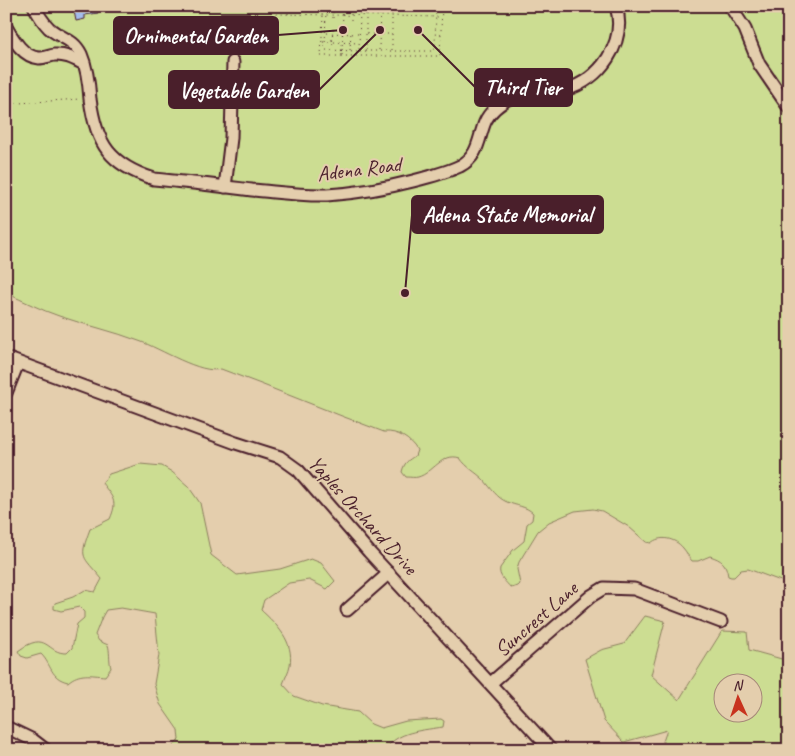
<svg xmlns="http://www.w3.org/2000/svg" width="795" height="756" font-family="Caveat,sans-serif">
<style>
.green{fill:#ccdd92;stroke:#8b7e5e;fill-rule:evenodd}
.building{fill:#a4bcea;stroke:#4a1f2b}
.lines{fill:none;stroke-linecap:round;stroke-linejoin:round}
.minor-casing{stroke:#4a1f2b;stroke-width:15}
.path{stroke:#4a1f2b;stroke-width:1;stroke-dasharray:1 4;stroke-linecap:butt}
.minor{stroke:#e4cead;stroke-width:11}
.labels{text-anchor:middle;stroke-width:4;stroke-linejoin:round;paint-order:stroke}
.street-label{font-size:21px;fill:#4a1f2b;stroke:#e4cead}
.leader{fill:none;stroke:#4a1f2b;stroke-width:2}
.callout-dot{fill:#4a1f2b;stroke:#e4cead;stroke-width:2}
.callout{fill:#4a1f2b;stroke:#4a1f2b;stroke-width:2}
.callout-label{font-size:22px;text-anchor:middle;font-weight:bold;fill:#fff}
</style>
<rect width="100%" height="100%" fill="#e4cead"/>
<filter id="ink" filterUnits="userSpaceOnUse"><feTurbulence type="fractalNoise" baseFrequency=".02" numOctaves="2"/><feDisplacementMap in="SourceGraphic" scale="10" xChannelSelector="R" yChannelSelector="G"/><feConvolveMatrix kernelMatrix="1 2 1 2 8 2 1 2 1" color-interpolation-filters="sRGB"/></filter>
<g filter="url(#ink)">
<g class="green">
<path d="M 6,6 L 789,6 L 789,584 L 748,569 L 741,570 L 734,577 L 731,577 L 728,576 C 726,563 722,560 710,556 L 698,561 L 692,561 C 688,557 687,552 683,548 C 675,538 660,535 651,543 L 646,542 L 629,527 L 602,511 L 593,509 L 575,511 L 549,522 L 538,531 L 519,562 L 517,569 L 520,584 L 518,586 L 511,588 C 506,582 498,576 500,568 L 513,550 L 524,541 L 527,524 L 532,520 L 533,513 C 526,506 516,506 507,502 C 497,498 491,488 484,480 C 476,472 467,468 460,458 C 442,452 433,473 418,477 C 415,478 410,477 406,477 L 402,472 C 404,463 408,460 415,456 L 417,450 C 410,439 398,431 384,432 C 329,412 276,389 221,369 C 201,375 160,348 139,341 C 113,331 85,325 59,316 C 41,310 24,301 6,293 Z"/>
<path d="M 140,464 L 162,466 L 172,472 L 188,486 L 200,503 L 211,555 L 237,575 L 280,569 L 311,559 L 321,563 L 335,581 L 327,589 L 309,580 L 289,583 L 264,600 L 261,610 C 277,625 294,641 290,665 C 289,671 285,678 283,684 L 294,696 L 322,706 L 358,712 L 371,724 L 381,728 L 406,721 L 441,719 L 444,721 L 443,727 C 425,730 401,731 389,745 L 389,750 L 169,750 L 179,740 L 178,730 L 160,704 L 154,684 L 159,655 L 155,614 L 121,608 L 106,610 L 102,617 L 95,635 L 99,641 L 108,645 C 110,650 109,661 111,668 L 105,676 C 91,675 79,672 68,682 C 50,678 52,665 41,654 L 27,658 L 21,656 L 18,651 C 48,629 46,654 67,653 L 72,648 L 77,624 L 84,618 L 84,612 L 79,607 L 61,611 L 54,609 L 54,606 L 55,603 L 73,597 L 85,590 L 95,592 L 102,579 C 82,555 79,559 90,529 L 110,519 C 118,501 113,498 102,483 L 109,474 Z"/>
<path d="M 645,616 L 665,621 L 651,675 L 679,700 L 722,631 L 747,632 L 749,650 L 789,661 L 789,750 L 660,750 L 667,730 L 624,742 L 604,721 L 585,659 L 601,650 L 624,644 ZM 722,684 L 752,684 L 752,714 L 722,714 Z"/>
</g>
<polygon class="building" points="73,6 97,6 98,13 85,15 85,19 76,21"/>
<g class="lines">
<defs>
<g id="minor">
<path d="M 34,6 C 38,14 43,22 49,28 C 61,39 73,38 81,54 C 87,68 89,84 90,99 C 96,144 110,165 154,179 C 187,182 219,186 252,190 C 277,192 302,196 327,195 C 356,193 386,188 413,181 C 429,177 445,173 460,166 C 479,156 478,139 485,122 C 490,110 502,102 513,96 C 529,88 548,95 565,90 C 600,80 627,43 616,6"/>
<polyline points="730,6 745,29 759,64 789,108"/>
<path d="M 6,27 C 13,39 23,57 39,58 C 44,58 49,56 54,55 C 65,54 74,59 84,64"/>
<polyline points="225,187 231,138 233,62"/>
<polyline points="6,358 236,443 280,457 298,470 369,552 551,750"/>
<polyline points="6,393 18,363"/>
<polyline points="347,610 389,573"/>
<polyline points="491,683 591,596 604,588 634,589 721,622"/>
<polyline points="6,727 33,740 46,750"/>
</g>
</defs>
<use href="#minor" class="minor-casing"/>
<g class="path">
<polyline points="326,6 325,50 359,51 360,6"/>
<polyline points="288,14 288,6"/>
<polyline points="323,16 321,56 440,56 442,6"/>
<polyline points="333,18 333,11"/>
<polyline points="351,20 351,12"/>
<polyline points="327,33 358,34"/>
<polyline points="367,34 392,34"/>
<polygon points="332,40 334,42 333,44 331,43"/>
<polyline points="332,40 333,29"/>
<polyline points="323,42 330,42"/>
<polyline points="334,42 359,43"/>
<polyline points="350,50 351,30"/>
<polyline points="366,50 366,6"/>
<polyline points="379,50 380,6"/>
<polyline points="392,50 392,6"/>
<polyline points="360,51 432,51 435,49 436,6"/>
<polyline points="239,53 260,36 270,19 277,14 441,17"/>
<polyline points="342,55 343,6"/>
<polyline points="6,102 19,103 80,99"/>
</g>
<use href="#minor" class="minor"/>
</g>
</g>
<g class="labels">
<g class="street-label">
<text transform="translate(359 169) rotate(-7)" y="7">Adena Road</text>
<text transform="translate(363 515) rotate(48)" y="7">Yaples Orchard Drive</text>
<text transform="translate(536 619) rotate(-41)" y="7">Suncrest Lane</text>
</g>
</g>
<path class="leader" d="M343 30L278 35M418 30L475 87M380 30L319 90M405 293L412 215"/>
<g class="callout-dot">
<circle cx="343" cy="30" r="5"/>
<circle cx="418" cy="30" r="5"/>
<circle cx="380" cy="30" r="5"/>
<circle cx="405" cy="293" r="5"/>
</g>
<g class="callout">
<rect x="114" y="17" width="164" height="37" rx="5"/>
<rect x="475" y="69" width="97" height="37" rx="5"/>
<rect x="169" y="71" width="150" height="37" rx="5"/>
<rect x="412" y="196" width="191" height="37" rx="5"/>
</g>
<g class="callout-label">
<text x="196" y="43">Ornimental Garden</text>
<text x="523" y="95">Third Tier</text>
<text x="244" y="98">Vegetable Garden</text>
<text x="507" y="222">Adena State Memorial</text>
</g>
<rect width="795" height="756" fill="none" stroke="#e4cead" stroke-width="25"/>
<rect x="12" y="12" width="770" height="731" fill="none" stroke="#4a1f2b" stroke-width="2" filter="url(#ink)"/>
<g transform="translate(738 698) rotate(357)"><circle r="24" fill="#e4cead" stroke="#a68879"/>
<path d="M0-4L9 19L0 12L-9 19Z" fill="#c8321e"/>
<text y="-8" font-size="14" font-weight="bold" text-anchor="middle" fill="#4a1f2b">N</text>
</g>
</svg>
